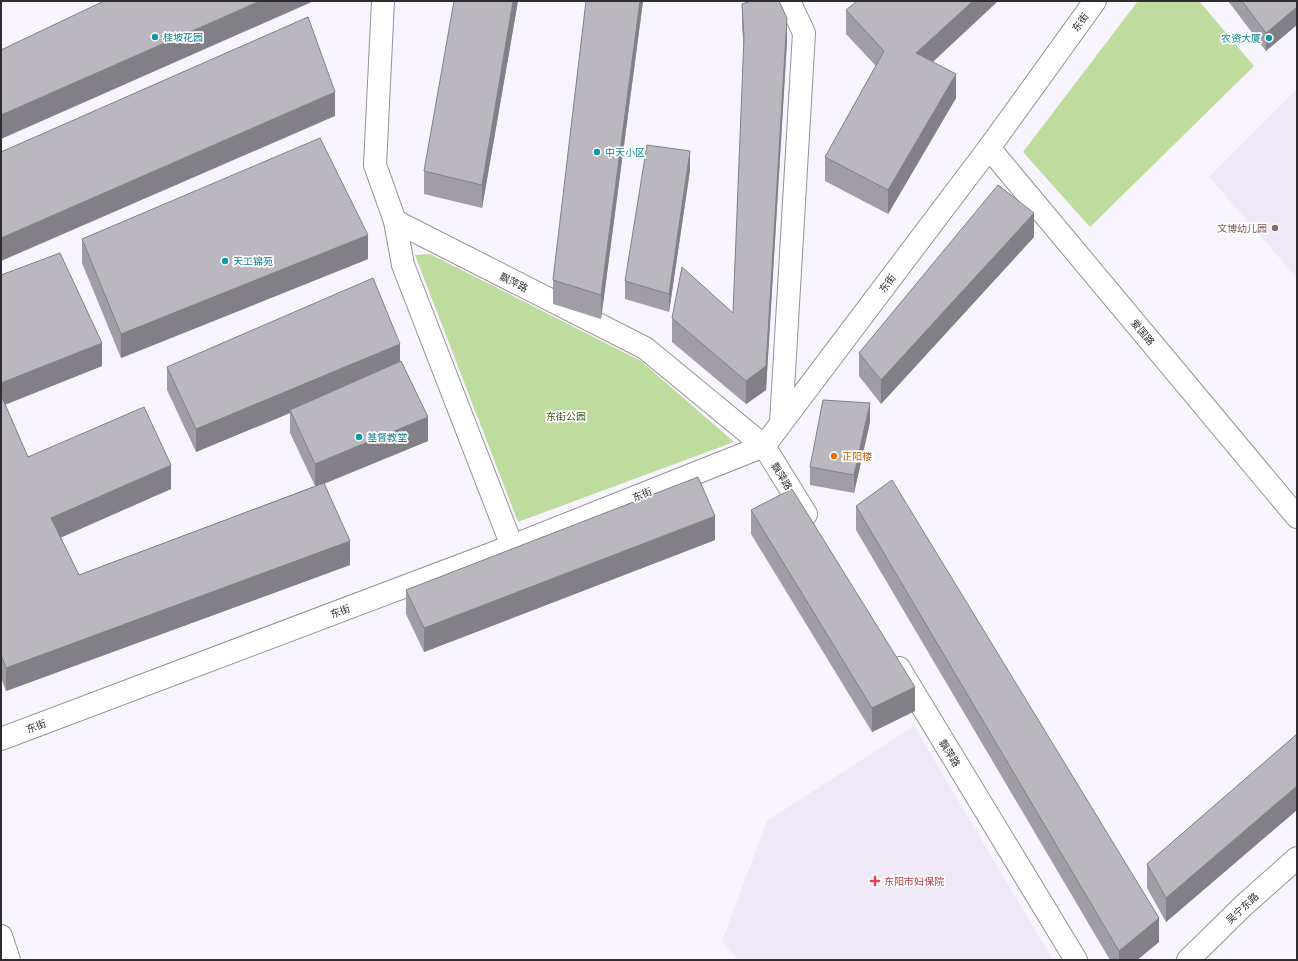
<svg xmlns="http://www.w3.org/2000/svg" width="1298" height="961" font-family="Commissioner,'Noto Sans SC',sans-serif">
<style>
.built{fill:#efe8f7}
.green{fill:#bedc9e}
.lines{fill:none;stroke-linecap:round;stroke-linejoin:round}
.minor-casing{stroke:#959199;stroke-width:24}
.tertiary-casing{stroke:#959199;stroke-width:24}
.secondary-casing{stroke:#959199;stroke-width:24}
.minor{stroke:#fff;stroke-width:22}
.tertiary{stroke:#fff;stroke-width:22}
.secondary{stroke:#fff;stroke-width:22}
.wall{fill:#a09da4}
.shaded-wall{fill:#828086}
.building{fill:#bab7bf;stroke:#828086}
.culture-dot{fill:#0f9aa8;stroke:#fff;stroke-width:1.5}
.education-dot{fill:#8d6e63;stroke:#fff;stroke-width:1.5}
.food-dot{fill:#e8710a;stroke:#fff;stroke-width:1.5}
.health-dot{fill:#e0444e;stroke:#fff;stroke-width:1.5}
.labels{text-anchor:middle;stroke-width:3.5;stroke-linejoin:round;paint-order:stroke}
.street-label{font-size:10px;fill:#2e2c2f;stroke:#fff}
.culture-label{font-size:10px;fill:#0d838f;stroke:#fff;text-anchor:start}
.education-label{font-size:10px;fill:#785e54;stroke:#fff;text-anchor:end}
.park-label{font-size:10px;fill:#3a5316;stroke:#fff}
.food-label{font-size:10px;fill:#c56008;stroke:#fff;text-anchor:start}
.health-label{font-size:10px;fill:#be3a42;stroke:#fff;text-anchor:start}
</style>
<rect width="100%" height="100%" fill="#f8f4fd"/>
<g class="built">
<polygon points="1297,89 1297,278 1209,177"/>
<polygon points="914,726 1053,960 739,960 722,941 767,821"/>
</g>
<g class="green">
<polygon points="1138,1 1199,1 1254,66 1090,227 1023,152"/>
<polygon points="430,254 641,361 734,442 518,522 415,255"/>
</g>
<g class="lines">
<defs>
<g id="minor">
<polyline points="383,1 375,165 395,221 403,265 512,546"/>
<polyline points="989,148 1297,517"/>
<polyline points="395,221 645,348 764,446 806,514"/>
<polyline points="781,423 804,33 789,1"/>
<polyline points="899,668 1076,960"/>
<polyline points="1,936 9,960"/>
</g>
<polyline id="tertiary" points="1,739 512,546 764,446 989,148 1095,1"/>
<polyline id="secondary" points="1188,960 1243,906 1297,858"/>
</defs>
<use href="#minor" class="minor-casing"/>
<use href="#tertiary" class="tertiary-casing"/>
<use href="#secondary" class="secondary-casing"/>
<use href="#minor" class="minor"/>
<use href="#tertiary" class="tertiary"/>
<use href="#secondary" class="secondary"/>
</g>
<g class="wall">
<polygon points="518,1 482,208 424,194 424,171"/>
<polygon points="643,1 601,319 553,304 553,280"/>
<polygon points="998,1 933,62 956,98 888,214 825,181 825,157 876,66 846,34 846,10"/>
<polygon points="1228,1 1297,1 1266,51"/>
<polygon points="742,4 787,41 766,390 746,404 672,342 672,318 733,313 744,50 742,27"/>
<polygon points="690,170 669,312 625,299 625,281"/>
<polygon points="1034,237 881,404 859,376 859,353"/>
<polygon points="82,239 368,259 121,358 82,263"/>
<polygon points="1,275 102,366 5,405 28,457 171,489 60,537 79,575 315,486 290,433 290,413 196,452 167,390 167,367 400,362 428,441 324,484 350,565 6,691 1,678"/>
<polygon points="870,422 854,493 810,485 810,467"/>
<polygon points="856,506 1159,942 1137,960 1110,960 856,530"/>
<polygon points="751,510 915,711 872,732 751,534"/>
<polygon points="715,540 424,652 406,614 406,590"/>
<polygon points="1297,734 1297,810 1166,922 1147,888 1147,864"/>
</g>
<g class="shaded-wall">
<polygon points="260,1 314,1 1,139 1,115"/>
<polygon points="513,1 518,1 482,208 482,185"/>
<polygon points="640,1 643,1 601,319 601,295"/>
<polygon points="973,1 998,1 916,77 916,53"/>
<polygon points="1297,7 1297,25 1266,51 1266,33"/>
<polygon points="787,18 787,41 766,390 746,404 746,381"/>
<polygon points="956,74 956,98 888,214 888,190"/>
<polygon points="335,92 335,116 1,261 1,238"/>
<polygon points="690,151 690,170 669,312 669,294"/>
<polygon points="1034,213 1034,237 881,404 881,380"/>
<polygon points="368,235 368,259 121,358 121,334"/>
<polygon points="102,343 102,366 1,406 1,383"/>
<polygon points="400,344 400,368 290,410 290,413 196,452 196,429"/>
<polygon points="870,403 870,422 854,493 854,475"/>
<polygon points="428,417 428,441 315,487 315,464"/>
<polygon points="171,465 171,489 51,542 51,518"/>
<polygon points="715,516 715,540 424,652 424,628"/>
<polygon points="350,541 350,565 6,691 6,668"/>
<polygon points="915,687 915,711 872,732 872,708"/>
<polygon points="1297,786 1297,810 1166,922 1166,898"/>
<polygon points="1159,918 1159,942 1137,960 1119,960 1119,951"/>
</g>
<g class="building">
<polygon points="104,1 260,1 1,115 1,50"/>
<polygon points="454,1 513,1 482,185 424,171"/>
<polygon points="586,1 640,1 601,295 553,280"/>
<polygon points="751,1 779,1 787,18 766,366 746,381 672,318 682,267 733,313 744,37 742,4"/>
<polygon points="857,1 973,1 916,53 956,74 888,190 825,157 884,51 846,10"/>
<polygon points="1242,1 1297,1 1297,7 1266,33"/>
<polygon points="308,17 335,92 1,238 1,152"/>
<polygon points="320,138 368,235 121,334 82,239"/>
<polygon points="647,145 690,151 669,294 625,281"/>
<polygon points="998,185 1034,213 881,380 859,353"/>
<polygon points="60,253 102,343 1,383 1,275"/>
<polygon points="373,278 400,344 196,429 167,367"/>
<polygon points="401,361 428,417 315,464 290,410"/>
<polygon points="1,395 28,457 144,407 171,465 51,518 79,575 324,483 350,541 6,668 1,655"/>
<polygon points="823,400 870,403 854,475 810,467"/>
<polygon points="698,477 715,516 424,628 406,590"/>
<polygon points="892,480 1159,918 1119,951 856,506"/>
<polygon points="792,489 915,687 872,708 751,510"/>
<polygon points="1297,734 1297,786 1166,898 1147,864"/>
</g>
<g class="culture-dot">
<circle cx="155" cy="37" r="4"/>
<circle cx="1269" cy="38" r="4"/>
<circle cx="597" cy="152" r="4"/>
<circle cx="225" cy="261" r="4"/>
<circle cx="359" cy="437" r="4"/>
</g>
<circle class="education-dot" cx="1275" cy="228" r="4"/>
<circle class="food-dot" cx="834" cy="456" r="4"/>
<path class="health-dot" d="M873 875h4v4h4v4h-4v4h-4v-4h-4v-4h4z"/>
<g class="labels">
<g class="street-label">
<text transform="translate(1080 22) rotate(-54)" y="4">东街</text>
<text transform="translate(514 282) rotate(27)" y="4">飘萍路</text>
<text transform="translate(887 283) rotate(-53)" y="4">东街</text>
<text transform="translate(1143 332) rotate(50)" y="4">爱国路</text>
<text transform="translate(782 476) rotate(59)" y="4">飘萍路</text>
<text transform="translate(642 494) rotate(-22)" y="4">东街</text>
<text transform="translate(340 611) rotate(-21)" y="4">东街</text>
<text transform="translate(36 726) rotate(-21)" y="4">东街</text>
<text transform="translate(950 753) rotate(59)" y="4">飘萍路</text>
<text transform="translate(1242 908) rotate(-43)" y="4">吴宁东路</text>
</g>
<g class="culture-label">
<text x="163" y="41">桂坡花园</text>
<text x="1261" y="42" text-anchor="end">农资大厦</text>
<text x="605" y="156">中天小区</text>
<text x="233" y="265">天工锦苑</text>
<text x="367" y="441">基督教堂</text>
</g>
<g class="education-label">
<text x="1267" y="232">文博幼儿园</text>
</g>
<g class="park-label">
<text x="566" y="420">东街公园</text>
</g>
<g class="food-label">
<text x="842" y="460">正阳楼</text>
</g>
<g class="health-label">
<text x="884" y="885">东阳市妇保院</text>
</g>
</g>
<rect width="1298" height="961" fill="none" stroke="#2e2c2f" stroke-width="4"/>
</svg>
